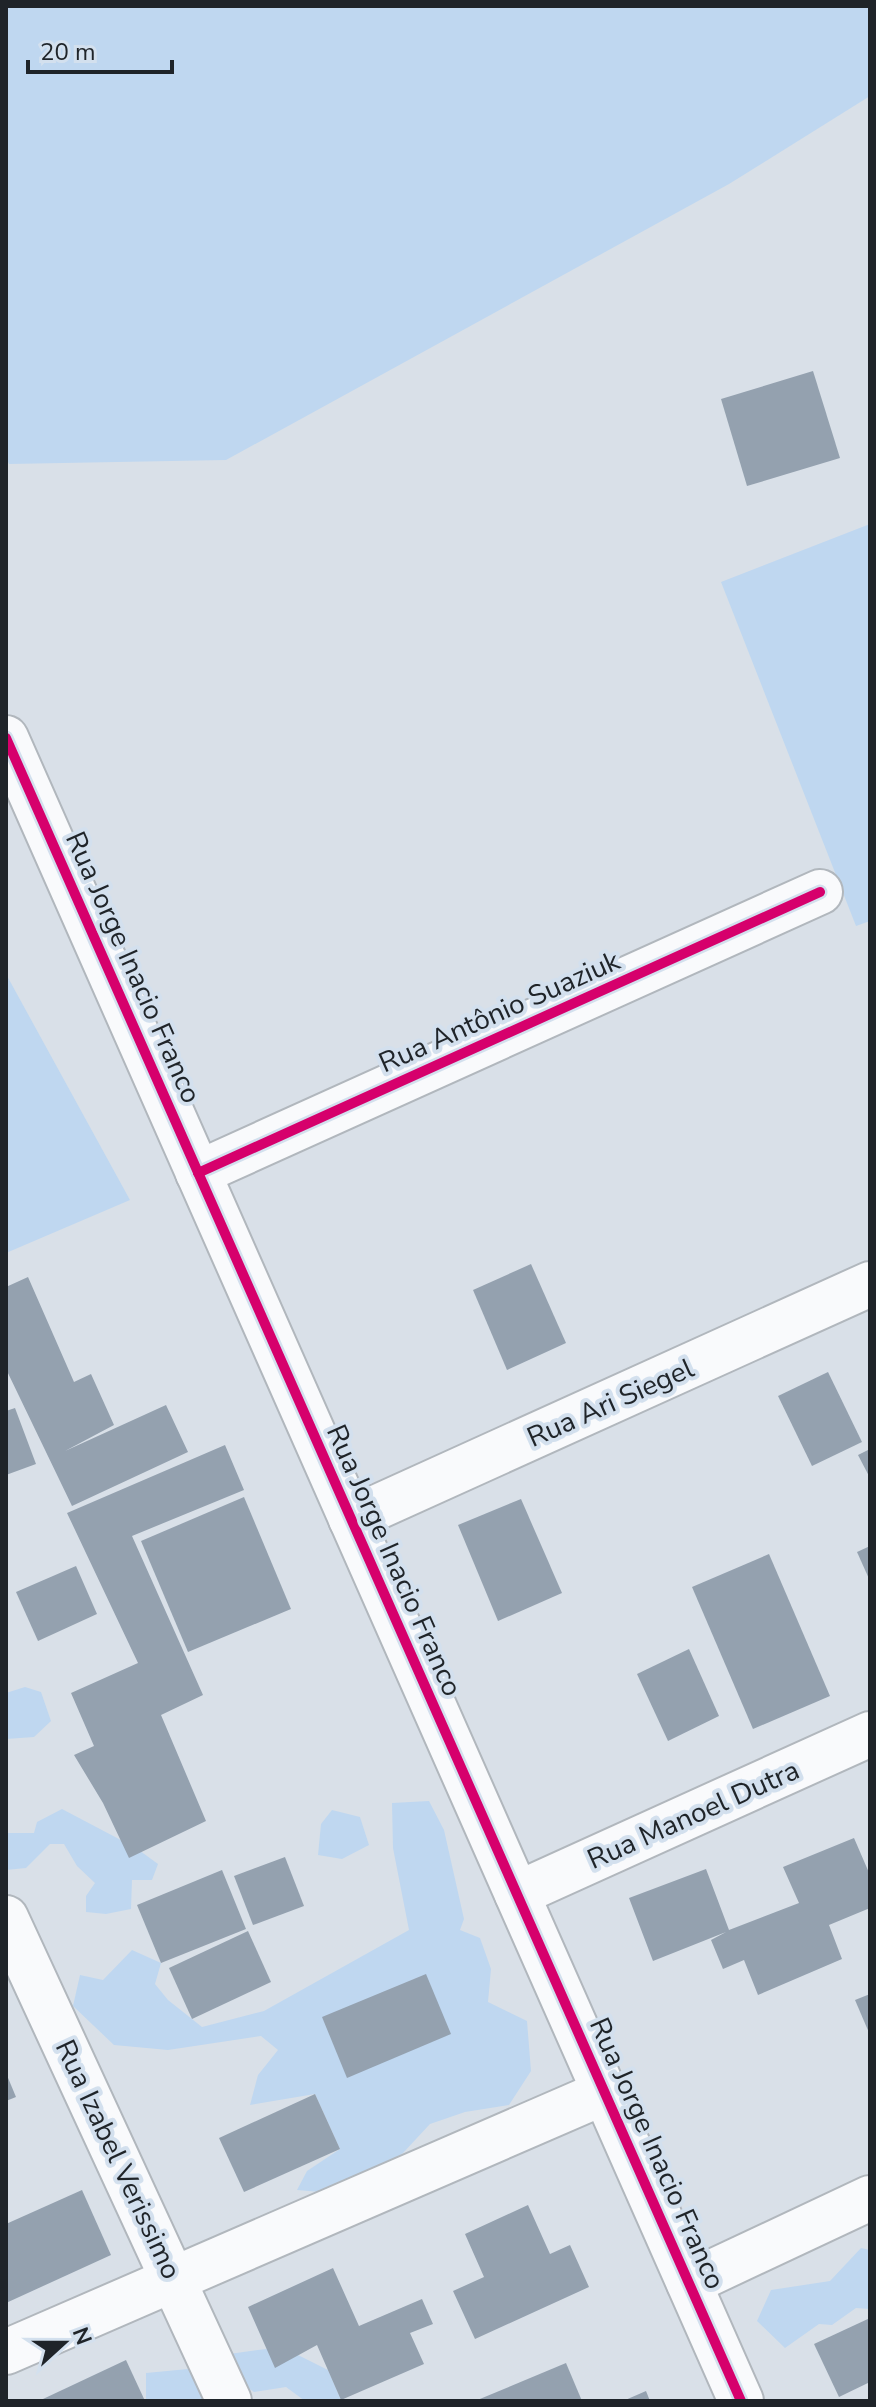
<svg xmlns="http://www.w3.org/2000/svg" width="876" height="2407" font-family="'Nunito Sans',sans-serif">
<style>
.green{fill:#bfd7f0}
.building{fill:#94a1af}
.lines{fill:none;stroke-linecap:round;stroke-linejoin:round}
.minor-casing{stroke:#b1b7bd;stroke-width:48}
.minor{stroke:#f9fafc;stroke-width:44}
.cycleway-casing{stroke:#d3e0ee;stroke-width:15}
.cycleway{stroke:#d6006c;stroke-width:10}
.labels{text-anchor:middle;stroke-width:8;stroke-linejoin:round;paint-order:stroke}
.street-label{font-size:28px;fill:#1f2429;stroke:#d3e0ee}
</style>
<rect width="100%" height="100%" fill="#d9e0e8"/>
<g class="green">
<polygon points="6,6 870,6 870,96 729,184 226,460 9,464 6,458"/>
<polygon points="870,524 870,921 856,926 721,582"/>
<polygon points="6,974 130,1200 6,1253"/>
<polygon points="25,1687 41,1692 51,1721 34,1737 6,1739 6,1693"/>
<polygon points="429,1801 444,1830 464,1919 460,1930 480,1938 491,1969 488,2002 527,2021 531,2071 509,2105 465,2112 430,2124 403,2153 370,2175 332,2193 297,2190 307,2171 340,2149 315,2094 250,2105 258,2075 278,2050 261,2036 168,2050 114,2045 73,2006 80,1975 103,1980 132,1950 161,1963 155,1984 168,2000 202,2027 264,2011 409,1930 393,1848 392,1803"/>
<polygon points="62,1809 136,1848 158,1864 152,1880 132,1880 131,1909 106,1914 86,1912 86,1896 95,1883 77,1866 64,1844 50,1844 26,1868 6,1870 6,1833 34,1833 37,1822"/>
<polygon points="332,1810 360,1817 369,1845 342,1859 318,1855 321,1824"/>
<polygon points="861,2248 870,2250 870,2309 856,2308 832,2325 819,2324 785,2348 757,2321 771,2290 830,2281"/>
<polygon points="266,2349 298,2355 328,2370 341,2400 305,2401 286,2387 254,2392 229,2375 229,2354"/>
<polygon points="188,2369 220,2385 222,2401 146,2401 146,2373"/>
</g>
<g class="building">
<polygon points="813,371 840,458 747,486 721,399"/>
<polygon points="531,1264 566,1343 507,1370 473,1290"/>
<polygon points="28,1277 74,1382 91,1374 114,1425 65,1451 166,1405 188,1452 72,1506 6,1369 6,1287"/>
<polygon points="828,1372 862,1442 812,1466 778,1396"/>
<polygon points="15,1408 36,1464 6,1475 6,1411"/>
<polygon points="225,1445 244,1490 132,1536 203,1695 161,1715 206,1821 129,1858 103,1803 74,1755 94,1746 71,1693 138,1663 67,1513"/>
<polygon points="870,1449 870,1478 858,1455"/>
<polygon points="244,1497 291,1609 188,1652 141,1541"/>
<polygon points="521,1499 562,1593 498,1621 458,1525"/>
<polygon points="870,1546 870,1581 857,1552"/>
<polygon points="769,1554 830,1696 753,1729 692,1587"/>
<polygon points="76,1566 97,1614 38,1641 16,1592"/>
<polygon points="689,1649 719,1716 668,1741 637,1674"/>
<polygon points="854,1838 870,1875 870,1908 829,1925 842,1959 758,1995 744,1960 723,1969 711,1940 726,1932 653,1961 629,1898 706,1869 729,1930 799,1903 783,1867"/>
<polygon points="285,1857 304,1906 253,1925 234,1876"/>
<polygon points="222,1870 246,1929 161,1963 137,1905"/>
<polygon points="248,1931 271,1982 192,2019 169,1968"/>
<polygon points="426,1974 451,2034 347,2078 322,2017"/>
<polygon points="870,1994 870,2035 855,2000"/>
<polygon points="6,2073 16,2097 6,2101"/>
<polygon points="315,2094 340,2149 244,2192 219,2138"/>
<polygon points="82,2190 111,2255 6,2303 6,2224"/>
<polygon points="528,2205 550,2254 570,2245 589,2287 475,2339 453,2291 484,2277 465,2234"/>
<polygon points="333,2268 359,2326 422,2299 433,2324 410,2333 424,2364 341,2400 317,2345 275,2368 248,2307"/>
<polygon points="870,2318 870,2382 839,2397 814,2344"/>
<polygon points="126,2360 145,2401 44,2401 43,2399"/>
<polygon points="566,2363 582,2401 475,2401"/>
<polygon points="646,2391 650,2401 623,2401"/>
</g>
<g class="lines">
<defs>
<g id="minor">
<polyline points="6,738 741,2401"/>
<polyline points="198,1173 820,892"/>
<polyline points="351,1519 870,1284"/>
<polyline points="517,1894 870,1734"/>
<polyline points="6,1918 229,2401"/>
<polyline points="689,2283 870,2198"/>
<polyline points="6,2352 605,2092"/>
</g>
</defs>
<use href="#minor" class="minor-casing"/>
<use href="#minor" class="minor"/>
<defs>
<g id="cycleway">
<polyline points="6,738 741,2401"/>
<polyline points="198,1173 820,892"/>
</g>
</defs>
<use href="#cycleway" class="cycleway-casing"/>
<use href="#cycleway" class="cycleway"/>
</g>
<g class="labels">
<g class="street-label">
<text transform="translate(134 967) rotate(66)" y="10">Rua Jorge Inacio Franco</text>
<text transform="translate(499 1011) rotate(-24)" y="10">Rua Antônio Suaziuk</text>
<text transform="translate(610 1402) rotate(-24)" y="10">Rua Ari Siegel</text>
<text transform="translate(395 1560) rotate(66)" y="10">Rua Jorge Inacio Franco</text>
<text transform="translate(693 1814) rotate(-24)" y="10">Rua Manoel Dutra</text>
<text transform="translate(658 2153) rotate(66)" y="10">Rua Jorge Inacio Franco</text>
<text transform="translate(119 2159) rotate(65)" y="10">Rua Izabel Verissimo</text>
</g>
</g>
<rect width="876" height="2407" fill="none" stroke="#1f2429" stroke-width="16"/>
<g transform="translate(64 2343) rotate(69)" stroke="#d3e0ee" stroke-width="6" paint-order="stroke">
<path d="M0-6L14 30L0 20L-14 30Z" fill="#1f2429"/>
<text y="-12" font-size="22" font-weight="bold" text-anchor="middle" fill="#1f2429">N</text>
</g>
<path d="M28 60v12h144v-12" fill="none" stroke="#1f2429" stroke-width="4"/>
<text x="40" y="60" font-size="24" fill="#1f2429" stroke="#d3e0ee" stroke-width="6" paint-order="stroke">20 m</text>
</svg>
